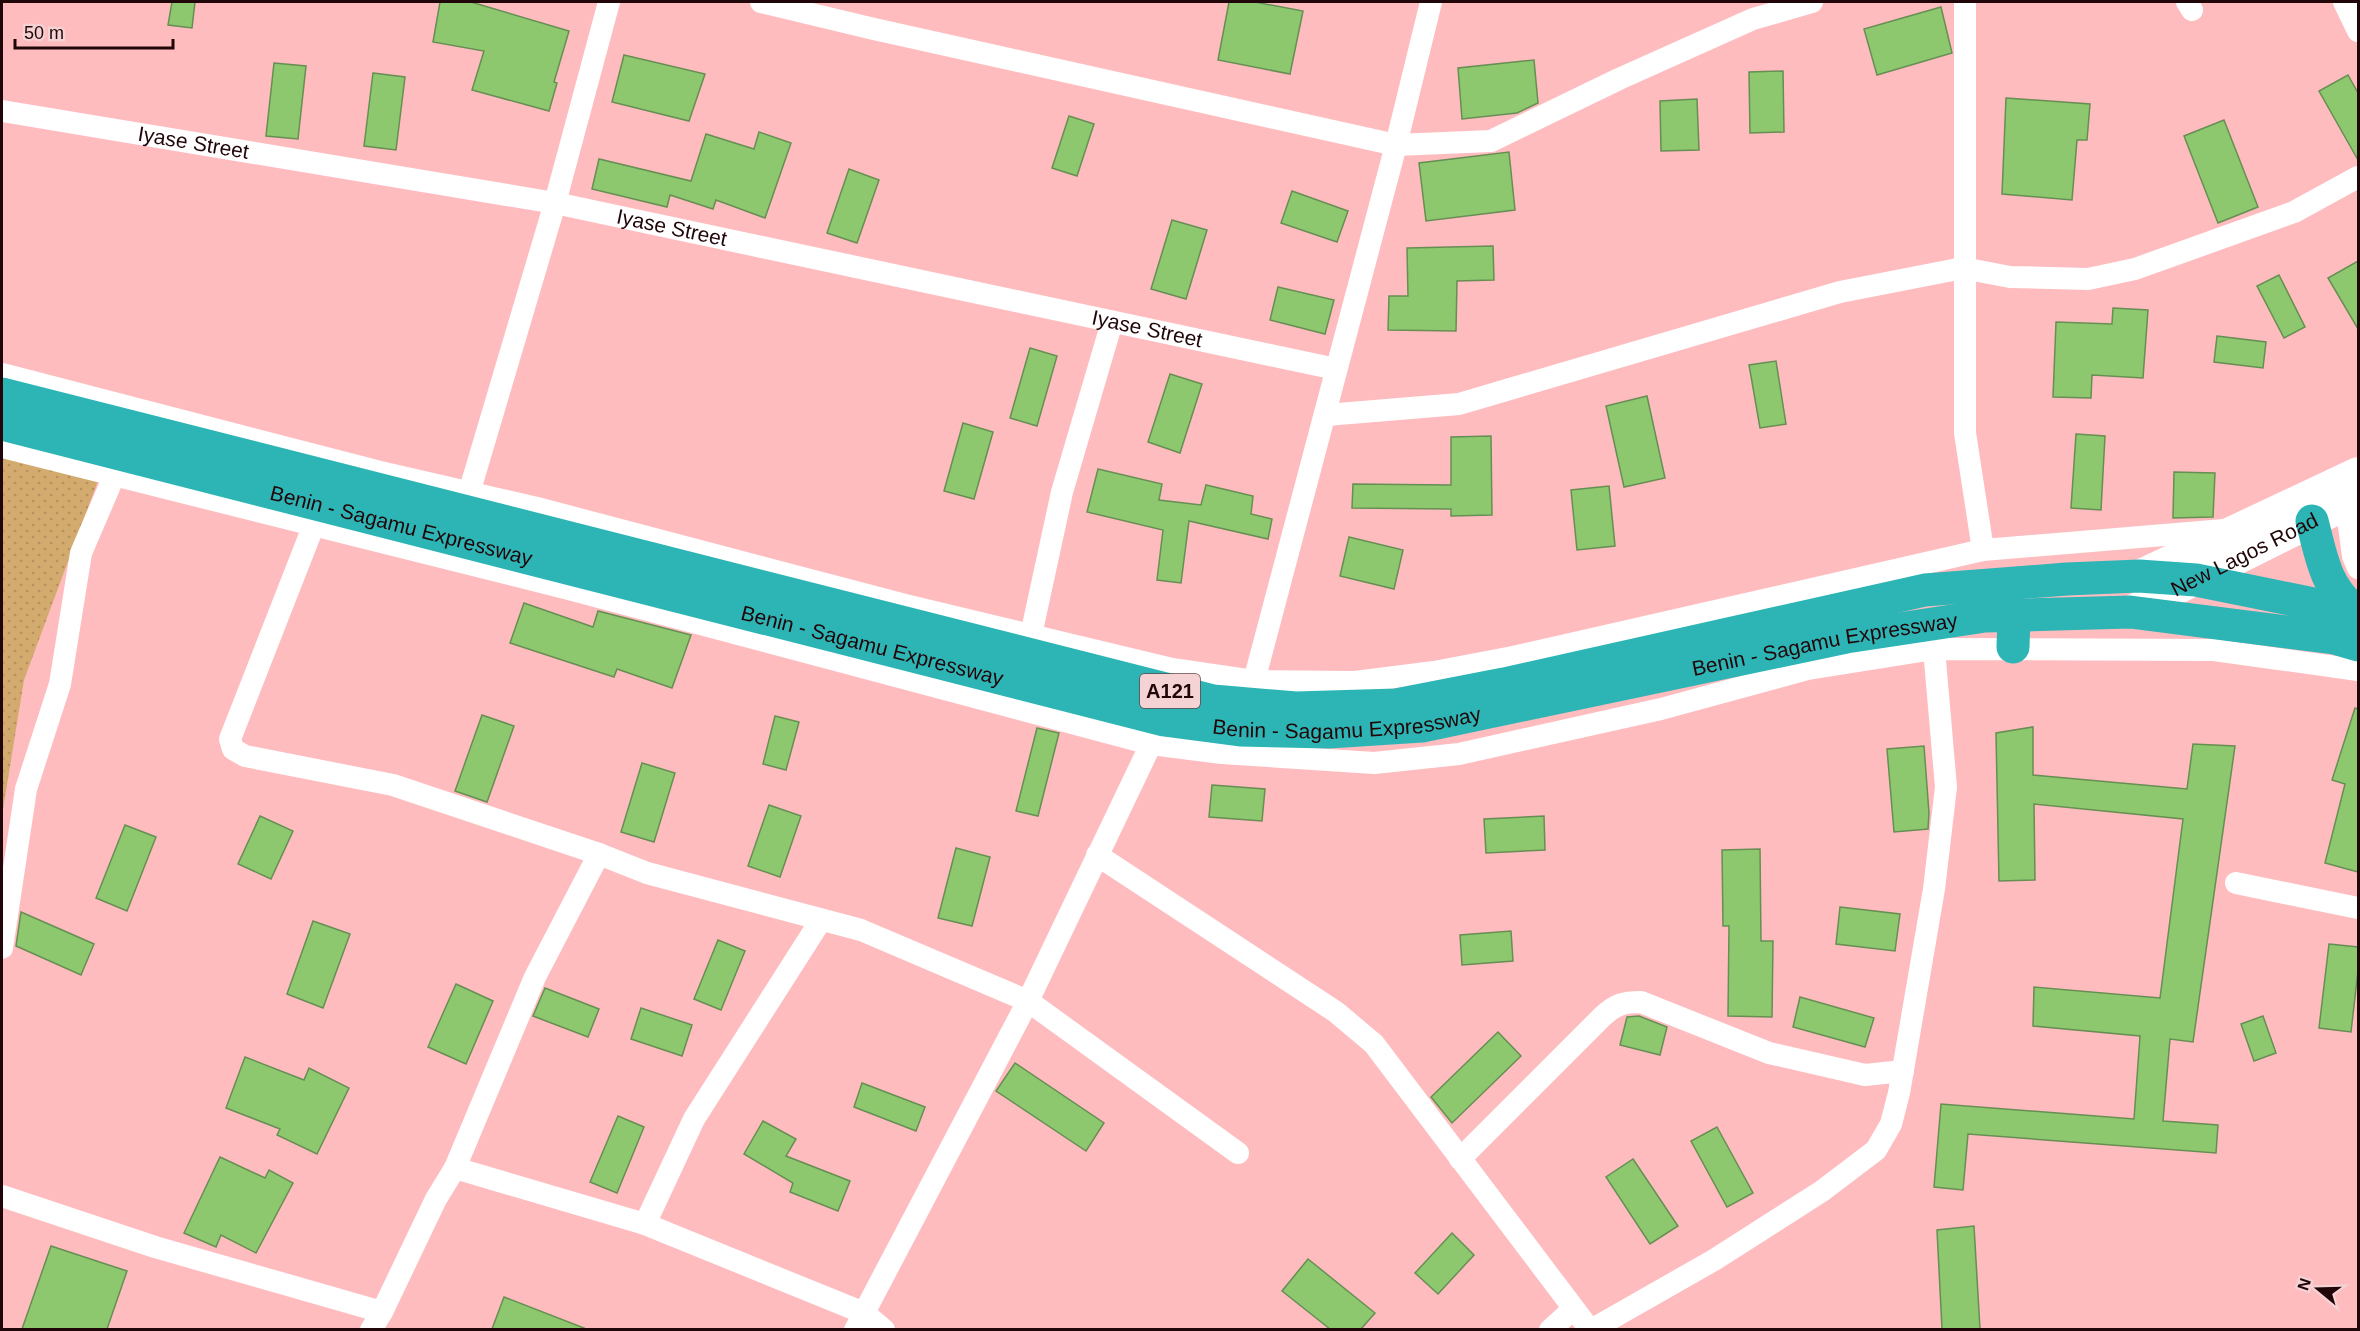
<svg xmlns="http://www.w3.org/2000/svg" width="2360" height="1331" font-family="Helvetica,sans-serif">
<style>
.green{fill:url(#green-dots)}
.building{fill:#8dc86f;stroke:#678e53;stroke-width:1.5}
.lines{fill:none;stroke-linecap:round;stroke-linejoin:round}
.street{stroke:#fff;stroke-width:22}
.secondary{stroke:#fff;stroke-width:32}
.highway{stroke:#2db5b6;stroke-width:33}
.labels{text-anchor:middle;stroke-width:6;stroke-linejoin:round;paint-order:stroke}
.shield{fill:#f5d3d4;stroke:#614446;stroke-width:1.5}
.shield-label{font-size:20px;font-weight:bold;fill:#210609}
.street-label{font-size:21px;fill:#210609;stroke:#f5d3d4}
</style>
<defs>
<pattern id="green-dots" width="8" height="8" patternUnits="userSpaceOnUse" patternTransform="scale(1.5)"><rect width="8" height="8" fill="#d4ab6f"/><path d="M2 2h.1M6 6h.1" fill="none" stroke="#b6925f" stroke-width="1.8" stroke-linecap="round"/></pattern>
</defs>
<rect width="100%" height="100%" fill="#febcbf"/>
<polygon class="green" points="2,434 105,462 24,680 2,816"/>
<g class="building">
<polygon points="172,2 195,2 192,28 168,25"/>
<polygon points="440,2 471,2 569,31 554,82 557,83 549,111 472,90 484,51 433,42"/>
<polygon points="1229,2 1255,2 1303,11 1290,74 1218,60"/>
<polygon points="1941,7 1952,53 1877,75 1864,29"/>
<polygon points="624,55 705,74 689,121 612,102"/>
<polygon points="1534,60 1538,103 1517,113 1462,119 1458,68"/>
<polygon points="274,63 306,66 298,139 266,136"/>
<polygon points="1783,71 1784,132 1750,133 1749,72"/>
<polygon points="373,73 405,77 396,150 364,146"/>
<polygon points="2348,75 2358,93 2358,160 2319,91"/>
<polygon points="2006,98 2090,104 2087,140 2077,140 2072,200 2002,194"/>
<polygon points="1697,99 1699,150 1661,151 1660,101"/>
<polygon points="1069,116 1094,124 1077,176 1052,168"/>
<polygon points="2224,120 2258,207 2218,223 2184,136"/>
<polygon points="759,132 791,143 765,218 716,200 713,209 670,195 667,207 592,189 599,159 691,181 706,134 754,149"/>
<polygon points="1509,152 1515,210 1426,221 1419,163"/>
<polygon points="849,169 879,180 857,243 827,233"/>
<polygon points="1292,191 1348,211 1337,242 1281,223"/>
<polygon points="1172,220 1207,230 1186,299 1151,289"/>
<polygon points="1493,246 1494,280 1457,281 1456,331 1388,330 1389,296 1408,296 1407,248"/>
<polygon points="2358,261 2358,329 2328,278"/>
<polygon points="2279,275 2305,327 2284,338 2257,286"/>
<polygon points="1278,287 1334,300 1325,334 1270,320"/>
<polygon points="2113,308 2148,310 2143,378 2092,375 2091,398 2053,397 2056,322 2112,324"/>
<polygon points="2217,336 2266,342 2263,368 2214,362"/>
<polygon points="1030,348 1057,356 1037,426 1010,418"/>
<polygon points="1776,361 1786,424 1760,428 1749,365"/>
<polygon points="1170,374 1202,384 1180,453 1148,442"/>
<polygon points="1647,396 1665,478 1624,487 1606,406"/>
<polygon points="963,423 993,432 974,499 944,491"/>
<polygon points="2076,434 2105,436 2101,510 2071,508"/>
<polygon points="1491,436 1492,515 1451,516 1451,509 1352,508 1353,484 1451,485 1451,437"/>
<polygon points="1098,469 1162,484 1159,500 1201,505 1206,485 1253,496 1251,514 1272,519 1268,539 1189,521 1181,583 1157,580 1163,530 1087,512"/>
<polygon points="2174,472 2215,473 2213,517 2173,518"/>
<polygon points="1609,486 1615,546 1577,550 1571,490"/>
<polygon points="1349,537 1403,550 1394,589 1340,576"/>
<polygon points="524,603 593,627 598,611 691,635 672,688 617,669 614,677 510,643"/>
<polygon points="2355,708 2358,709 2358,872 2325,863 2345,784 2332,780"/>
<polygon points="482,715 514,726 487,802 455,791"/>
<polygon points="775,716 799,722 786,770 763,764"/>
<polygon points="2033,727 2033,775 2187,789 2193,744 2235,746 2193,1042 2170,1039 2163,1121 2218,1125 2216,1153 1968,1134 1963,1190 1934,1187 1941,1104 2134,1119 2140,1036 2033,1026 2034,987 2160,998 2183,819 2034,804 2035,880 1999,881 1996,733"/>
<polygon points="1037,728 1059,733 1038,816 1016,811"/>
<polygon points="1924,746 1929,813 1928,829 1894,832 1887,749"/>
<polygon points="642,763 675,773 654,842 621,832"/>
<polygon points="1212,785 1265,789 1262,821 1209,817"/>
<polygon points="769,805 801,816 780,877 748,866"/>
<polygon points="260,816 293,831 271,879 238,864"/>
<polygon points="1544,816 1545,850 1486,853 1484,819"/>
<polygon points="125,825 156,837 127,911 96,898"/>
<polygon points="956,848 990,857 972,926 938,918"/>
<polygon points="1760,849 1761,941 1773,941 1772,1017 1728,1016 1729,926 1723,926 1722,850"/>
<polygon points="1840,907 1900,914 1895,951 1836,944"/>
<polygon points="21,912 94,944 81,975 16,946"/>
<polygon points="313,921 350,934 323,1008 287,994"/>
<polygon points="1511,931 1513,961 1462,965 1460,935"/>
<polygon points="718,940 745,951 721,1010 694,999"/>
<polygon points="2329,944 2358,947 2358,971 2351,1032 2319,1028"/>
<polygon points="456,984 493,1001 466,1064 428,1047"/>
<polygon points="545,988 599,1009 588,1037 533,1016"/>
<polygon points="1800,997 1874,1018 1865,1047 1793,1027"/>
<polygon points="641,1008 692,1025 682,1056 631,1039"/>
<polygon points="1639,1016 1667,1027 1660,1055 1620,1045 1627,1017"/>
<polygon points="2263,1016 2276,1053 2254,1061 2241,1024"/>
<polygon points="1498,1032 1521,1056 1452,1123 1431,1097"/>
<polygon points="245,1057 304,1080 309,1068 349,1088 317,1154 277,1135 280,1129 226,1108"/>
<polygon points="1015,1063 1104,1123 1086,1151 996,1091"/>
<polygon points="862,1083 925,1107 916,1131 854,1107"/>
<polygon points="618,1116 644,1127 617,1193 590,1182"/>
<polygon points="763,1121 796,1139 786,1156 850,1181 838,1211 790,1192 793,1183 744,1154"/>
<polygon points="1717,1127 1753,1193 1727,1207 1691,1141"/>
<polygon points="220,1157 265,1178 269,1170 293,1183 256,1253 221,1235 216,1247 184,1233"/>
<polygon points="1633,1159 1678,1226 1650,1244 1606,1177"/>
<polygon points="1974,1226 1980,1329 1942,1329 1937,1230"/>
<polygon points="1452,1233 1474,1255 1438,1294 1415,1273"/>
<polygon points="51,1246 127,1271 107,1329 22,1329"/>
<polygon points="1308,1259 1375,1313 1361,1329 1330,1329 1282,1291"/>
<polygon points="504,1297 584,1328 583,1329 492,1329"/>
</g>
<g class="lines">
<g class="street">
<polyline points="761,2 874,29 1396,145 1491,141 1619,79 1753,19 1812,2"/>
<polyline points="1965,2 1965,433 1983,550"/>
<polyline points="2187,2 2192,10"/>
<polyline points="2344,2 2358,31"/>
<path id="s1" d="M 2,111 L 555,203 L 1336,369"/>
<polyline points="2,374 380,472 537,508 905,605 1172,669 1254,681 1355,682 1434,672 1513,657 1983,550 2224,530"/>
<polyline points="1326,415 1459,404 1840,292 1963,268 2010,277 2088,279 2135,269 2294,212 2358,177"/>
<polyline points="2,447 569,589 1151,744 1222,753 1374,763 1459,754 1661,709 1808,669 1934,649 2214,650 2358,670"/>
<polyline points="469,493 555,203 609,2"/>
<polyline points="2346,504 2353,556 2358,568"/>
<polyline points="313,527 230,739 233,749 245,756 393,785 599,854 647,873 861,930 1028,1001 1238,1153"/>
<polyline points="1031,635 1062,492 1112,322"/>
<polyline points="1254,681 1396,145 1431,2"/>
<polyline points="1097,855 1336,1012 1374,1044 1590,1330"/>
<polyline points="2236,883 2358,908"/>
<polyline points="2,948 26,789 60,684 81,553 114,476"/>
<path d="M 1460,1159 L 1603,1016 C 1616,1004 1624,1002 1641,1002 L 1769,1053 L 1865,1075 L 1903,1071"/>
<polyline points="455,1168 645,1224 864,1313 884,1330"/>
<polyline points="2,1196 155,1247 382,1312"/>
<polyline points="645,1224 694,1119 821,920"/>
<polyline points="371,1330 382,1312 436,1199 455,1168 535,977 599,854"/>
<polyline points="855,1330 1028,1001 1151,744"/>
<polyline points="1550,1330 1573,1309"/>
<polyline points="1591,1330 1714,1260 1822,1191 1876,1150 1891,1124 1899,1093 1934,889 1946,787 1934,649"/>
</g>
<g class="secondary">
<polyline points="2139,576 2358,473"/>
<path id="s2" d="M 2130,612 L 2358,498"/>
</g>
<g class="highway">
<polyline points="2,394 1213,701 1296,708 1396,705 1504,684 1925,590 2067,579 2139,576 2196,580 2358,613"/>
<path id="s3" d="M 2,424 L 1164,720 L 1240,730 L 1329,732 L 1422,726 L 1846,637 L 1985,616 L 2130,612 L 2334,638 L 2358,645"/>
<path d="M 2312,521 C 2322,559 2325,588 2358,613"/>
<polyline points="2013,647 2014,616"/>
</g>
</g>
<g class="labels">
<rect class="shield" x="1140" y="674" width="60" height="34" rx="4.5"/>
<g class="shield-label">
<text x="1170" y="698">A121</text>
</g>
<g class="street-label">
<text dy="7" stroke="none"><textPath href="#s1" startOffset="194">Iyase Street</textPath></text>
<text dy="7" stroke="none"><textPath href="#s1" startOffset="680">Iyase Street</textPath></text>
<text dy="7" stroke="none"><textPath href="#s1" startOffset="1166">Iyase Street</textPath></text>
<text dy="7" stroke="none"><textPath href="#s3" startOffset="412">Benin - Sagamu Expressway</textPath></text>
<text dy="7" stroke="none"><textPath href="#s2" startOffset="128">New Lagos Road</textPath></text>
<text dy="7" stroke="none"><textPath href="#s3" startOffset="898">Benin - Sagamu Expressway</textPath></text>
<text dy="7" stroke="none"><textPath href="#s3" startOffset="1869">Benin - Sagamu Expressway</textPath></text>
<text dy="7" stroke="none"><textPath href="#s3" startOffset="1383">Benin - Sagamu Expressway</textPath></text>
</g>
</g>
<rect width="2360" height="1331" fill="none" stroke="#210609" stroke-width="6"/>
<g transform="translate(2318 1289) rotate(289)" stroke="#f5d3d4" stroke-width="4.5" paint-order="stroke">
<path d="M0-4.5L10 22L0 15L-10 22Z" fill="#210609"/>
<text y="-9" font-size="16" font-weight="bold" text-anchor="middle" fill="#210609">N</text>
</g>
<path d="M15 39v9h158v-9" fill="none" stroke="#210609" stroke-width="3"/>
<text x="24" y="39" font-size="18" fill="#210609" stroke="#f5d3d4" stroke-width="4.5" paint-order="stroke">50 m</text>
</svg>
